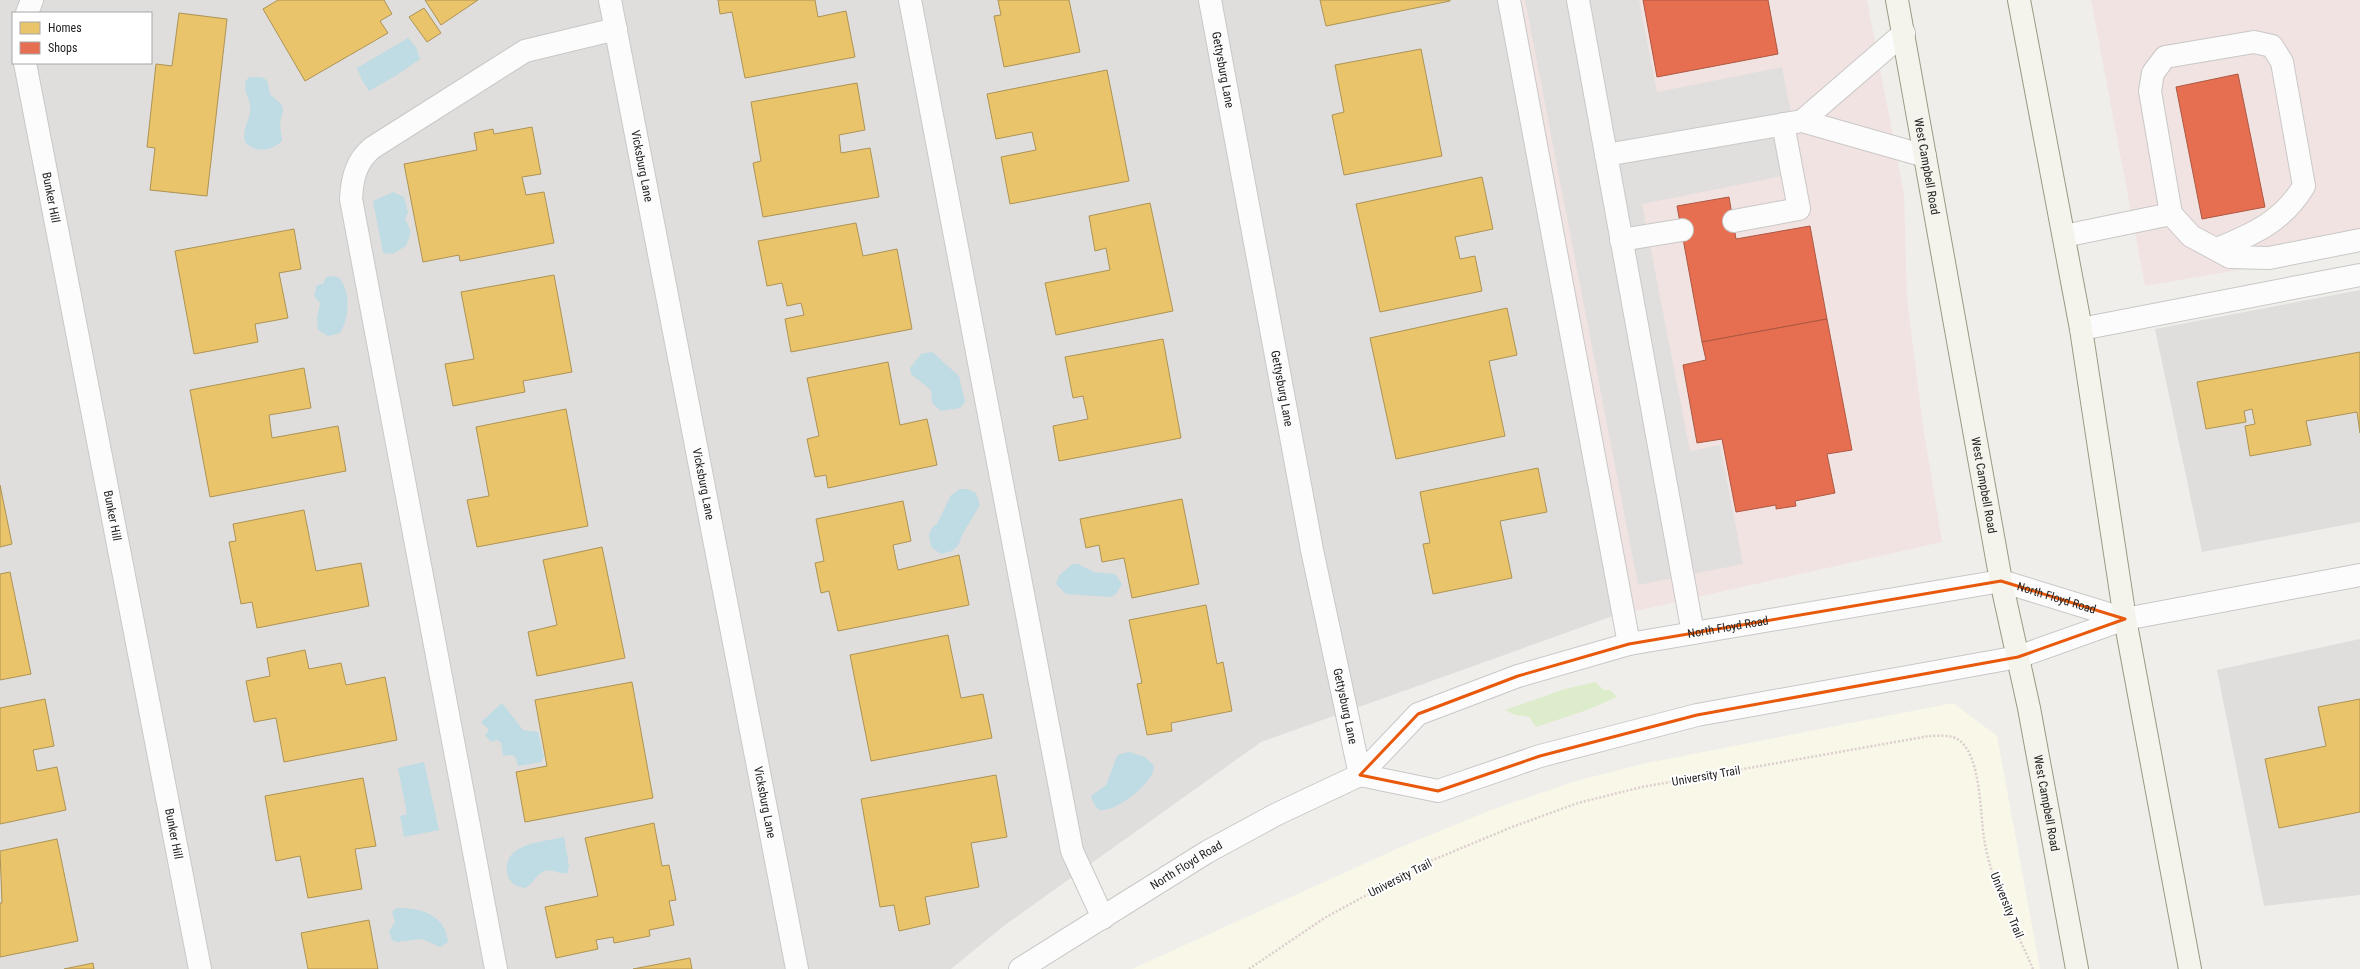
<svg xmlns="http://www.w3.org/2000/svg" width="2360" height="969" font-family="'Roboto Condensed',sans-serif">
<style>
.residential{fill:#dfdedc;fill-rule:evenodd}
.commercial{fill:#f1e3e1}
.education{fill:#f8f7e8}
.grass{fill:#ddeccb}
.parking{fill:#e0dfde}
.water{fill:#bfdbe3}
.homes{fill:#e9c46a;stroke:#ad9354}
.shops{fill:#e76f51;stroke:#ac5843}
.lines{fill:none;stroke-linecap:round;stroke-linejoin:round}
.service-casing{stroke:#c9c8c7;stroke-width:24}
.minor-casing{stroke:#c9c8c7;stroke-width:24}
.tertiary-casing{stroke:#c9c8c7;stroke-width:24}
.secondary-casing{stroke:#999a82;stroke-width:24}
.path{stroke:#dccecd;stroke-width:2.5;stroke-dasharray:2 2;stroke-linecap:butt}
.service{stroke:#fdfcfc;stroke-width:22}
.minor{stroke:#fdfcfc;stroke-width:22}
.tertiary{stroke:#fdfcfc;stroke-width:22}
.secondary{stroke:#f4f4ed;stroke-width:22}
.marked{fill:none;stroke:#e8590c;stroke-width:3;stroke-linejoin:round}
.labels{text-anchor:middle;stroke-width:4;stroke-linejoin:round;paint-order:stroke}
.street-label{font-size:12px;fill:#222;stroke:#fff}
</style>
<rect width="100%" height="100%" fill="#f0eeeb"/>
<g class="residential">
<path d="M 0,0 L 1502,0 L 1613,616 L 1261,742 L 1005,925 L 951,969 L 0,969 ZM 13,13 L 151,13 L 151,63 L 13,63 Z"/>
<polygon points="2360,290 2360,522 2202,552 2155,329"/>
<polygon points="2360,639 2360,895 2264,906 2217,670"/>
</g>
<g class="commercial">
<polygon points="1502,0 1867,0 1904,194 1907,298 1923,426 1942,542 1613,616"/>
<polygon points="2091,0 2360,0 2360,249 2145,286"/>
</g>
<polygon class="education" points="1953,703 1997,736 2040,969 1132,969 1401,847 1491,810 1576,781 1642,764"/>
<polygon class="grass" points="1595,682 1604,690 1610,690 1617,697 1587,710 1536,727 1529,717 1515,715 1505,710 1565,689"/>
<polygon class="parking" points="1525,0 1639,0 1657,92 1782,67 1803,172 1642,204 1690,451 1720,445 1743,564 1638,585"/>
<g class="water">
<polygon points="408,38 416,47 420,59 397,75 369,91 362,80 357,68"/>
<path d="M 250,77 L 261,77 L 267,80 L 270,94 L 282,105 L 283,111 L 280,123 L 282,141 C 271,151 256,154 245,142 C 242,128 249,123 250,111 C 252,99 242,94 246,80 Z"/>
<polygon points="393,192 404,197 408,212 405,219 411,232 406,246 392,254 383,253 373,201"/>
<path d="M 332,276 L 338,277 C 351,289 350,318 340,333 L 328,336 L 318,330 L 317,318 L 320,303 L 314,296 L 317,285 L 323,284 L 326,277 Z"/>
<polygon points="932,352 959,376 965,402 960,408 941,411 932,403 931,390 911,374 910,368 921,354"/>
<polygon points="960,489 967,489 976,493 980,505 963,533 958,546 952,551 941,554 931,547 929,534 932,528 937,524 951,495"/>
<polygon points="1072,564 1078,564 1094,572 1115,574 1122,584 1116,594 1111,597 1066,594 1056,584 1059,576"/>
<polygon points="502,703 523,730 538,732 544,757 541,762 518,766 516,758 512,755 503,756 501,742 497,740 491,742 485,735 489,730 481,722"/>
<path d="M 1129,752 L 1145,757 L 1154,766 C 1155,782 1116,813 1100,810 L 1095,806 L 1091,796 L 1106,785 L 1117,756 L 1120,754 Z"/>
<polygon points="424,762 439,830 404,837 400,816 407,814 398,768"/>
<path d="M 564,837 L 569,866 L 567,873 C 559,875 552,868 545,871 C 536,874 533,884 525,888 C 517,887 511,884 508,876 C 499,843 543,842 564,837 Z"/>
<path d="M 396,908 C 420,907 446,915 448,942 L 440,947 L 422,939 L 397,942 L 392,940 L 389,932 L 395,922 L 392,912 Z"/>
</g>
<g class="homes">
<polygon points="278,0 384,0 392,14 380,21 388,33 305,81 263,9"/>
<polygon points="425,0 478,0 441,25"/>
<polygon points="718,0 815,0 818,17 846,11 855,57 745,78 732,12 720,14"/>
<polygon points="998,0 1069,0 1080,52 1004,67 994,16 1001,15"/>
<polygon points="1320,0 1450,0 1450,1 1326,26"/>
<polygon points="424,8 441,33 427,42 409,17"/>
<polygon points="179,13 227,19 207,196 150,190 155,148 147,147 156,64 172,66"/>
<polygon points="1421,49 1442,156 1344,175 1332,115 1344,112 1335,65"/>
<polygon points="1107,70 1129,181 1010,204 1001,157 1036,150 1032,132 996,139 987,94"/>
<polygon points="857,83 865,130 839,135 841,153 870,148 879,197 763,217 753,163 761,161 751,102"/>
<polygon points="532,127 541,174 522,177 526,195 544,192 554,243 460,261 459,255 423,262 404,164 477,150 474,133 493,129 494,134"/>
<polygon points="1482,177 1493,229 1455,237 1460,259 1475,256 1482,291 1380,312 1356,204"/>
<polygon points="1150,203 1173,311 1056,335 1045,283 1110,270 1106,248 1095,251 1089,216"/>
<polygon points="856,223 863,256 897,249 912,329 791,352 785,319 804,315 801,303 787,306 782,283 767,286 758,241"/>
<polygon points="294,229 301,269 279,273 288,318 255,324 258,342 194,354 175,251"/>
<polygon points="554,275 572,372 523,381 525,392 453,406 445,364 474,359 461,292"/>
<polygon points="1507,308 1517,355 1489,361 1505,436 1396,459 1370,338"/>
<polygon points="1163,339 1181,438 1059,461 1053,426 1088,419 1083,396 1073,398 1065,357"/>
<polygon points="2360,352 2360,433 2357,412 2306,421 2311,445 2250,456 2245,426 2255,424 2252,409 2244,411 2246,422 2206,429 2197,382"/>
<polygon points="888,362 900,425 927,419 937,465 828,488 826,475 815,477 807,439 819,436 807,378"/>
<polygon points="304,368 311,408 269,415 272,438 338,426 346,471 210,497 190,390"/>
<polygon points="566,409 588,526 477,547 467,500 489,496 476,427"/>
<polygon points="1538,468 1547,512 1500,521 1512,578 1433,594 1423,544 1430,543 1420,492"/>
<polygon points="0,485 12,544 0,547"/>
<polygon points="1182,499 1199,584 1132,598 1124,558 1102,562 1099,545 1086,548 1080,519"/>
<polygon points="903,501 911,541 893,545 898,570 959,555 969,605 838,631 829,591 821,593 815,563 824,561 816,519"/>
<polygon points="304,510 316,571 361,563 369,606 257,628 252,602 241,604 229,542 236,541 233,524"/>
<polygon points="602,547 625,658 537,676 528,632 557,625 543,560"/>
<polygon points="10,572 31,674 0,680 0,574"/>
<polygon points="1206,605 1217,664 1223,662 1232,711 1171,723 1172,731 1147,735 1137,684 1142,683 1129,620"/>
<polygon points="948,635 961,698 983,694 992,738 871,761 850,655"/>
<polygon points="305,650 309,669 341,663 346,685 385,677 397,740 284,762 276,718 254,722 246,681 270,676 267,658"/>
<polygon points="632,682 653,798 525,822 516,772 547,766 535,700"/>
<polygon points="45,699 54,746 33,750 37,771 57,767 66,810 0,824 0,708"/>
<polygon points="2360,699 2360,812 2279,828 2265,759 2326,746 2318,707"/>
<polygon points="996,775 1007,837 971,843 979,887 925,897 930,924 899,931 894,905 880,907 861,799"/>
<polygon points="363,778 376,846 355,849 362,889 308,898 300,856 276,861 265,796"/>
<polygon points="654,823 662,866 669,865 676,900 669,901 674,925 649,930 650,936 614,943 613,937 596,940 598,949 556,958 545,907 598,896 585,838"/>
<polygon points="57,839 78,941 0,957 0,903 2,903 0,851"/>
<polygon points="369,920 378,969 308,969 301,933"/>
<polygon points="690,958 692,969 633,969"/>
<polygon points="93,963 94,969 64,969"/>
</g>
<g class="shops">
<polygon points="1643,0 1768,0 1778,54 1657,77"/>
<polygon points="2238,74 2265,207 2202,219 2176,87"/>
<polygon points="1729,197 1736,239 1810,226 1827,319 1702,342 1677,206"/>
<polygon points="1827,319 1852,450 1827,454 1835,493 1795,501 1796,506 1776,509 1776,505 1736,512 1722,439 1697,443 1683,365 1706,360 1702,342"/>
</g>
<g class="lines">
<defs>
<g id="service">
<polyline points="910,0 1072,851 1103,918"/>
<polyline points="1509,0 1629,644"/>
<polyline points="1578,0 1693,633"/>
<polyline points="1802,121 1904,33"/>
<polyline points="1606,155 1802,121 1925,156"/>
<path d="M 2171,214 L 2150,91 L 2153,73 L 2165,57 L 2254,42 L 2272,46 L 2282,62 L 2304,186 C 2283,221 2254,234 2217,249"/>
<polyline points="1734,221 1799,209 1783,124"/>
<polyline points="2064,236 2171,214 2191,236 2230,257 2269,258 2360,240"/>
<polyline points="1621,240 1682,230"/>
<polyline points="2081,329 2360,275"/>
<path d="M 496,969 L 351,199 C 352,179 356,161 372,148 L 525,51 L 616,29"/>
</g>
<g id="minor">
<path id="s1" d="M 610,0 L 797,969"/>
<path id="s2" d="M 1210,0 L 1312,550 L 1360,775"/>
<polyline points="27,13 32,0"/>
<path id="s3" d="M 25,63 L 200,969"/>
</g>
<g id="tertiary">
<polyline points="1360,775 1438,791 1540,756 1697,715 2018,657 2125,619 2360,575"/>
<path id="s4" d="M 1020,969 L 1207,852 L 1277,814 L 1360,775 L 1418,714 L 1518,676 L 1629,644 L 2001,581 L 2125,619"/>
</g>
<g id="secondary">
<path id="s5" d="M 1897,0 L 2001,581 L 2029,708 L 2077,969"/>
<polyline points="2019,0 2081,329 2125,619 2190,969"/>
</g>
</defs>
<use href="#service" class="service-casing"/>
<use href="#minor" class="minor-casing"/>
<use href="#tertiary" class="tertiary-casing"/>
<use href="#secondary" class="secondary-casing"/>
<path class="path" d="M 1249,969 L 1326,917 L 1428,862 L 1512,827 L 1578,803 L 1642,787 L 1929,736 C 1938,736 1950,734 1959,740 C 1981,756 1980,813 1984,838 C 1991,884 2015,927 2033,969"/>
<use href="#service" class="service"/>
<use href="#minor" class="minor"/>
<use href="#tertiary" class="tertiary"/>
<use href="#secondary" class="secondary"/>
</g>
<path class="marked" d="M 2001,581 L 2125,619 L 2018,657 L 1697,715 L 1540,756 L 1438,791 L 1360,775 L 1418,714 L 1518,676 L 1629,644 Z"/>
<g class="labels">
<g class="street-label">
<text dy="4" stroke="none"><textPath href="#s2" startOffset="71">Gettysburg Lane</textPath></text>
<text dy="4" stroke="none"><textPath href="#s1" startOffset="169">Vicksburg Lane</textPath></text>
<text dy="4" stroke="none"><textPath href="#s5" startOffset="169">West Campbell Road</textPath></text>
<text dy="4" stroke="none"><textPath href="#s3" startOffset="137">Bunker Hill</textPath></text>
<text dy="4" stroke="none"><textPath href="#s2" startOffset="395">Gettysburg Lane</textPath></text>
<text dy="4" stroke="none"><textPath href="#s1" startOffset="493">Vicksburg Lane</textPath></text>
<text dy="4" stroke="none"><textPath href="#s5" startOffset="493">West Campbell Road</textPath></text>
<text dy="4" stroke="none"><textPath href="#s3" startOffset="461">Bunker Hill</textPath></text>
<text dy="4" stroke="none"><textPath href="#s4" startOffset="1134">North Floyd Road</textPath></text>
<text dy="4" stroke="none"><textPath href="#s4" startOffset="799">North Floyd Road</textPath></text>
<text dy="4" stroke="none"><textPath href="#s2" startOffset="719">Gettysburg Lane</textPath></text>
<text transform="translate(1706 776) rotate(-10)" y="4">University Trail</text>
<text dy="4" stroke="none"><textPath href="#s1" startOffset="817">Vicksburg Lane</textPath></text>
<text dy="4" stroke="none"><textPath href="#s5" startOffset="817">West Campbell Road</textPath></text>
<text dy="4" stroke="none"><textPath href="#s3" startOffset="785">Bunker Hill</textPath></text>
<text dy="4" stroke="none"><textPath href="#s4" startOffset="196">North Floyd Road</textPath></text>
<text transform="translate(1400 878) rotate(-27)" y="4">University Trail</text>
<text transform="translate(2007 905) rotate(68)" y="4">University Trail</text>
</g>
</g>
<rect x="12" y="12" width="140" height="52" fill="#ffffff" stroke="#a7a7a7"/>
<rect x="20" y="22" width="20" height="12" fill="#e9c46a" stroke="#a7a7a7"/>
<text x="48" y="32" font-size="12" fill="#222222">Homes</text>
<rect x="20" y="42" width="20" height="12" fill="#e76f51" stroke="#a7a7a7"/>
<text x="48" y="52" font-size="12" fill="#222222">Shops</text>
</svg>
